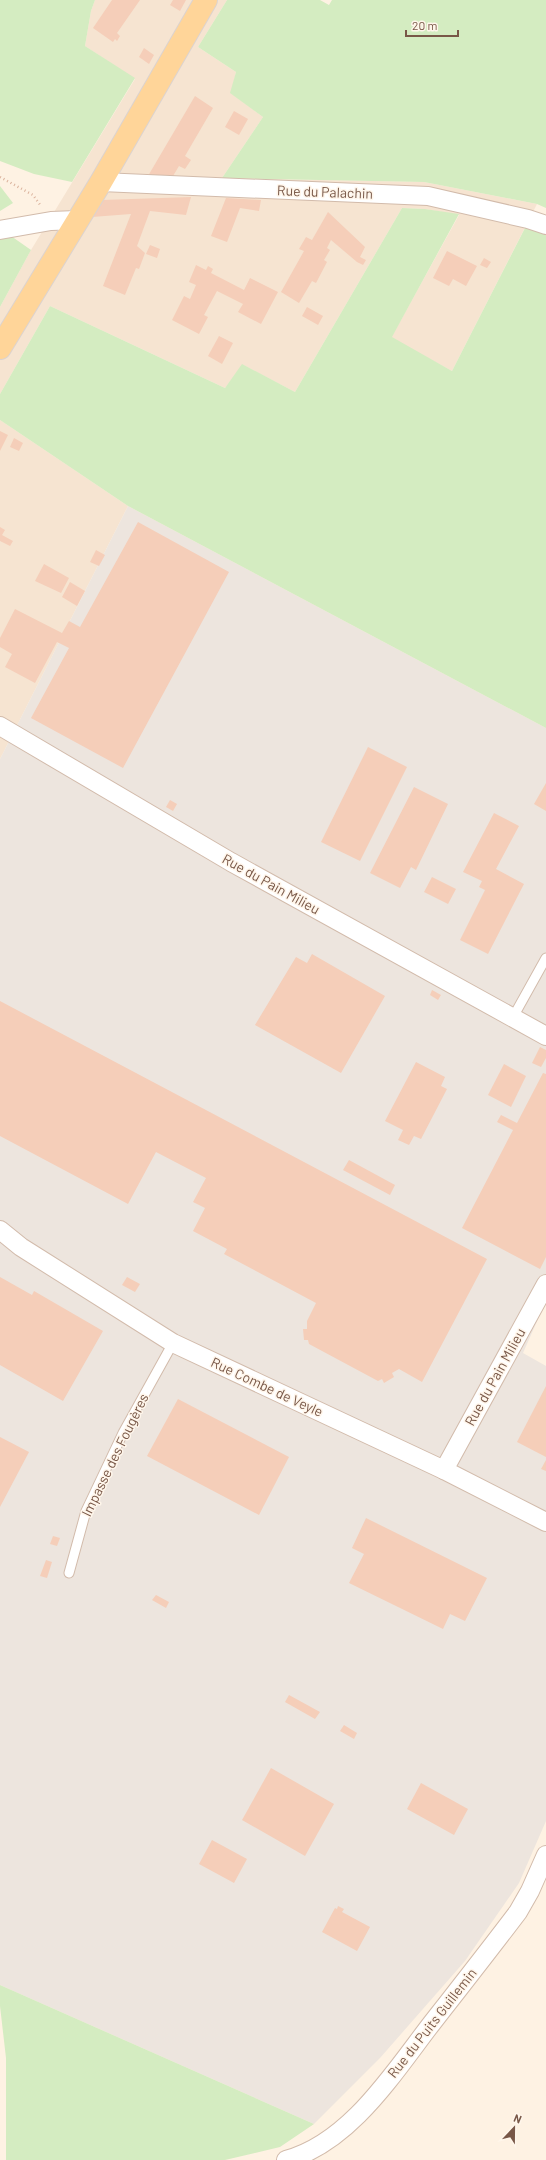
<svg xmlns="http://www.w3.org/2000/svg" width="546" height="2160" font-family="Barlow,sans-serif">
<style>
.residential{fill:#f6e4d1}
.industrial{fill:#ede5de}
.green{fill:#d4ecc1}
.building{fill:#f5ceb9}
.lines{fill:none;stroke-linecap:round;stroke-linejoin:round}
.service-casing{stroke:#d2bbab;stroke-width:11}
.minor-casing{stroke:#d2bbab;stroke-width:20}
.primary-casing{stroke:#dcd3cf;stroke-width:24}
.path{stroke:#dab29c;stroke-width:2.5;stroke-dasharray:1 3;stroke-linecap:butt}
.service{stroke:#fff;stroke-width:9}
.minor{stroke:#fff;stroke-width:18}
.primary{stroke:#ffd599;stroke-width:22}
.labels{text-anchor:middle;stroke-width:3;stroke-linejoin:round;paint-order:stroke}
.street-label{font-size:14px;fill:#785747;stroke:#fff6eb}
</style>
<rect width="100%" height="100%" fill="#fef2e3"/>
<g class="residential">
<polygon points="95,0 227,0 198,47 236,72 231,93 263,117 222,178 424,182 537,204 452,371 391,338 459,215 425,209 402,208 295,392 243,365 225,388 50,306 0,394 0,307 31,250 135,79 85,46 91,11"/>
<polygon points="0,420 128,506 0,759"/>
</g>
<polygon class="industrial" points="128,506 546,728 546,1301 523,1353 546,1366 546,1821 519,1883 465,1961 380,2058 314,2124 0,1985 0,759"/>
<g class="green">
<polygon points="0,0 95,0 91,11 85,46 135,78 72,182 34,174 0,161"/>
<polygon points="227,0 320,0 329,5 332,0 546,0 546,208 537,204 424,182 222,178 263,117 230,93 236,72 198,47"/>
<polygon points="0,186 13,203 0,211"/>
<polygon points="402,208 425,209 459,214 392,337 452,371 526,226 546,233 546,728 128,506 0,420 0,394 50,306 225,388 242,364 295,392"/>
<polygon points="11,236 31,250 0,307 0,238"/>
<polygon points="0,1985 314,2124 280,2147 225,2160 6,2160 6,2058 0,2006"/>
</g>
<g class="building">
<polygon points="112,0 140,0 117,33 120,36 117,41 115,39 113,42 93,28"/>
<polygon points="173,0 186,0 180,11 170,5"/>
<polygon points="144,48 154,55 149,64 139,57"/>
<polygon points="195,96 213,108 185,156 191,160 185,169 179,166 173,176 148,176"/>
<polygon points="234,111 248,119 239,135 225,127"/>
<polygon points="191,197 186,215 150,211 137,246 145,253 139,269 136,268 125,295 103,286 131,214 92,217 102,200"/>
<polygon points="226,198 261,200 259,211 240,208 227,242 211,236"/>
<polygon points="328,212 365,247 360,257 366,260 363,265 357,262 331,240 327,248 330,250 324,260 327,262 316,283 312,281 299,303 281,292 304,251 299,249 306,237 312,240"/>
<polygon points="150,245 160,249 157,258 146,254"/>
<polygon points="447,251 477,266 466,286 453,279 449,286 433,278"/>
<polygon points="484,258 491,262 487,268 480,265"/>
<polygon points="196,265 206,270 208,266 213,269 211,273 244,290 250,278 278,292 261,324 238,312 243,304 217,291 204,315 208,317 199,334 172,320 184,296 190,299 196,285 189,282"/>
<polygon points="307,307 323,316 318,325 302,316"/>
<polygon points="219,336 233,343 222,364 208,356"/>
<polygon points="0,431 8,435 0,451"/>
<polygon points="14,438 23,443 19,451 10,447"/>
<polygon points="138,522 229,572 123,768 31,718 69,648 57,642 35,683 5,667 12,654 0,647 0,638 15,609 62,633 69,621 80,627"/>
<polygon points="0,527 5,530 2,535 13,541 10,546 0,541"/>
<polygon points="96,550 105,555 99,566 90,562"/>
<polygon points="44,564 69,578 61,593 35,581"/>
<polygon points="70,582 85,591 77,606 62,597"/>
<polygon points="368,747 407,767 360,861 321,842"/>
<polygon points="546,783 546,811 534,804"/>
<polygon points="414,787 448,804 416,870 411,867 400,888 370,873"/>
<polygon points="170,800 177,804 173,811 166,807"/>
<polygon points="494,813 519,826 496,869 524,884 488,954 460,940 485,890 479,887 482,881 463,872"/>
<polygon points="432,877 456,889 448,904 424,892"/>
<polygon points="312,954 385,996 341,1073 255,1025 296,957 307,963"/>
<polygon points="432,990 441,995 438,1000 430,995"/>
<polygon points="0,1001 487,1259 422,1382 399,1369 392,1373 394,1377 384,1383 382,1379 378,1381 309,1344 308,1340 304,1340 303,1329 307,1329 307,1321 316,1303 224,1254 227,1249 193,1231 205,1208 193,1202 206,1178 156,1152 128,1204 0,1136"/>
<polygon points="540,1047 546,1050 546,1058 541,1067 532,1063"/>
<polygon points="416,1062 445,1077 441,1086 447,1089 421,1139 414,1136 409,1145 398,1140 403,1130 385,1121"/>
<polygon points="504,1064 526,1076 511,1107 488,1095"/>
<polygon points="543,1073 546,1074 546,1257 540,1269 462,1228 513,1130 497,1122 501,1115 517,1123"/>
<polygon points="349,1160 395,1185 390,1195 343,1170"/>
<polygon points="0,1277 32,1295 34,1291 103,1331 63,1401 0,1365"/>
<polygon points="127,1277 140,1284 135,1292 122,1285"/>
<polygon points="546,1386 546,1457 517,1442"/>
<polygon points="178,1399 289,1457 259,1515 147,1456"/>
<polygon points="0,1437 29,1452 0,1507"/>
<polygon points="546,1460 546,1471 541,1469"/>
<polygon points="366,1518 487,1578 465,1621 450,1614 443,1629 349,1583 364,1554 352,1548"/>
<polygon points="53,1536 60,1538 57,1546 50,1544"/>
<polygon points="46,1560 52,1562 47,1578 40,1576"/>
<polygon points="156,1595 169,1602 166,1608 152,1600"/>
<polygon points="289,1695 320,1712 315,1719 285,1702"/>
<polygon points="344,1725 357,1733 354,1739 340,1731"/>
<polygon points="271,1768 334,1804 305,1856 242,1820"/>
<polygon points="421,1783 468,1809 454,1835 407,1809"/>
<polygon points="212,1840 247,1859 234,1883 199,1864"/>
<polygon points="338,1906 344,1909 342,1912 370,1927 357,1951 322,1932 335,1908 337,1909"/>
</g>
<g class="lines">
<defs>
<g id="service">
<polyline points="512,1019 546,958"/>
<polyline points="69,1573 86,1511 123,1433 173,1343"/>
</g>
<g id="minor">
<polyline points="101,182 428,196 528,219 546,225"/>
<polyline points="0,230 51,221 77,220"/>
<polyline points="0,726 231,862 546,1036"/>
<polyline points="0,1230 21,1247 173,1343 444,1470 546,1522"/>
<polyline points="444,1470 546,1284"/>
<path d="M 286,2160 C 350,2143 394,2072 432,2023 C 461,1986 490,1949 518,1912 L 530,1891 L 546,1855"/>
</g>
<polyline id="primary" points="0,348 101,182 206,0"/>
</defs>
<use href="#service" class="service-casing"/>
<use href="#minor" class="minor-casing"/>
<use href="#primary" class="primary-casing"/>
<polyline class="path" points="0,177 33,195 41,206"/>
<use href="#service" class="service"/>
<use href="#minor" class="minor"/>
<use href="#primary" class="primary"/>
</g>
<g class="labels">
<g class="street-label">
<text transform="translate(325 192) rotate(2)" y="5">Rue du Palachin</text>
<text transform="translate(271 884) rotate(29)" y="5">Rue du Pain Milieu</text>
<text transform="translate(495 1377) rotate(-61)" y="5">Rue du Pain Milieu</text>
<text transform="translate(267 1387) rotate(25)" y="5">Rue Combe de Veyle</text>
<text transform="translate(115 1455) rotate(-64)" y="5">Impasse des Fougères</text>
<text transform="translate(432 2023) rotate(-52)" y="5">Rue du Puits Guillemin</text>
</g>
</g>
<g transform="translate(514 2128) rotate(22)" stroke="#fff6eb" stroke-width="3" paint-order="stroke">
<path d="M0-3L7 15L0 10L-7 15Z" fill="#785747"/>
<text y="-6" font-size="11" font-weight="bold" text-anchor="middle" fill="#785747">N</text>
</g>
<path d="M406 30v6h52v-6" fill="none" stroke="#785747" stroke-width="2"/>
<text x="412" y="30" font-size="12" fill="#785747" stroke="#fff6eb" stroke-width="3" paint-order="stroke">20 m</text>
</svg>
